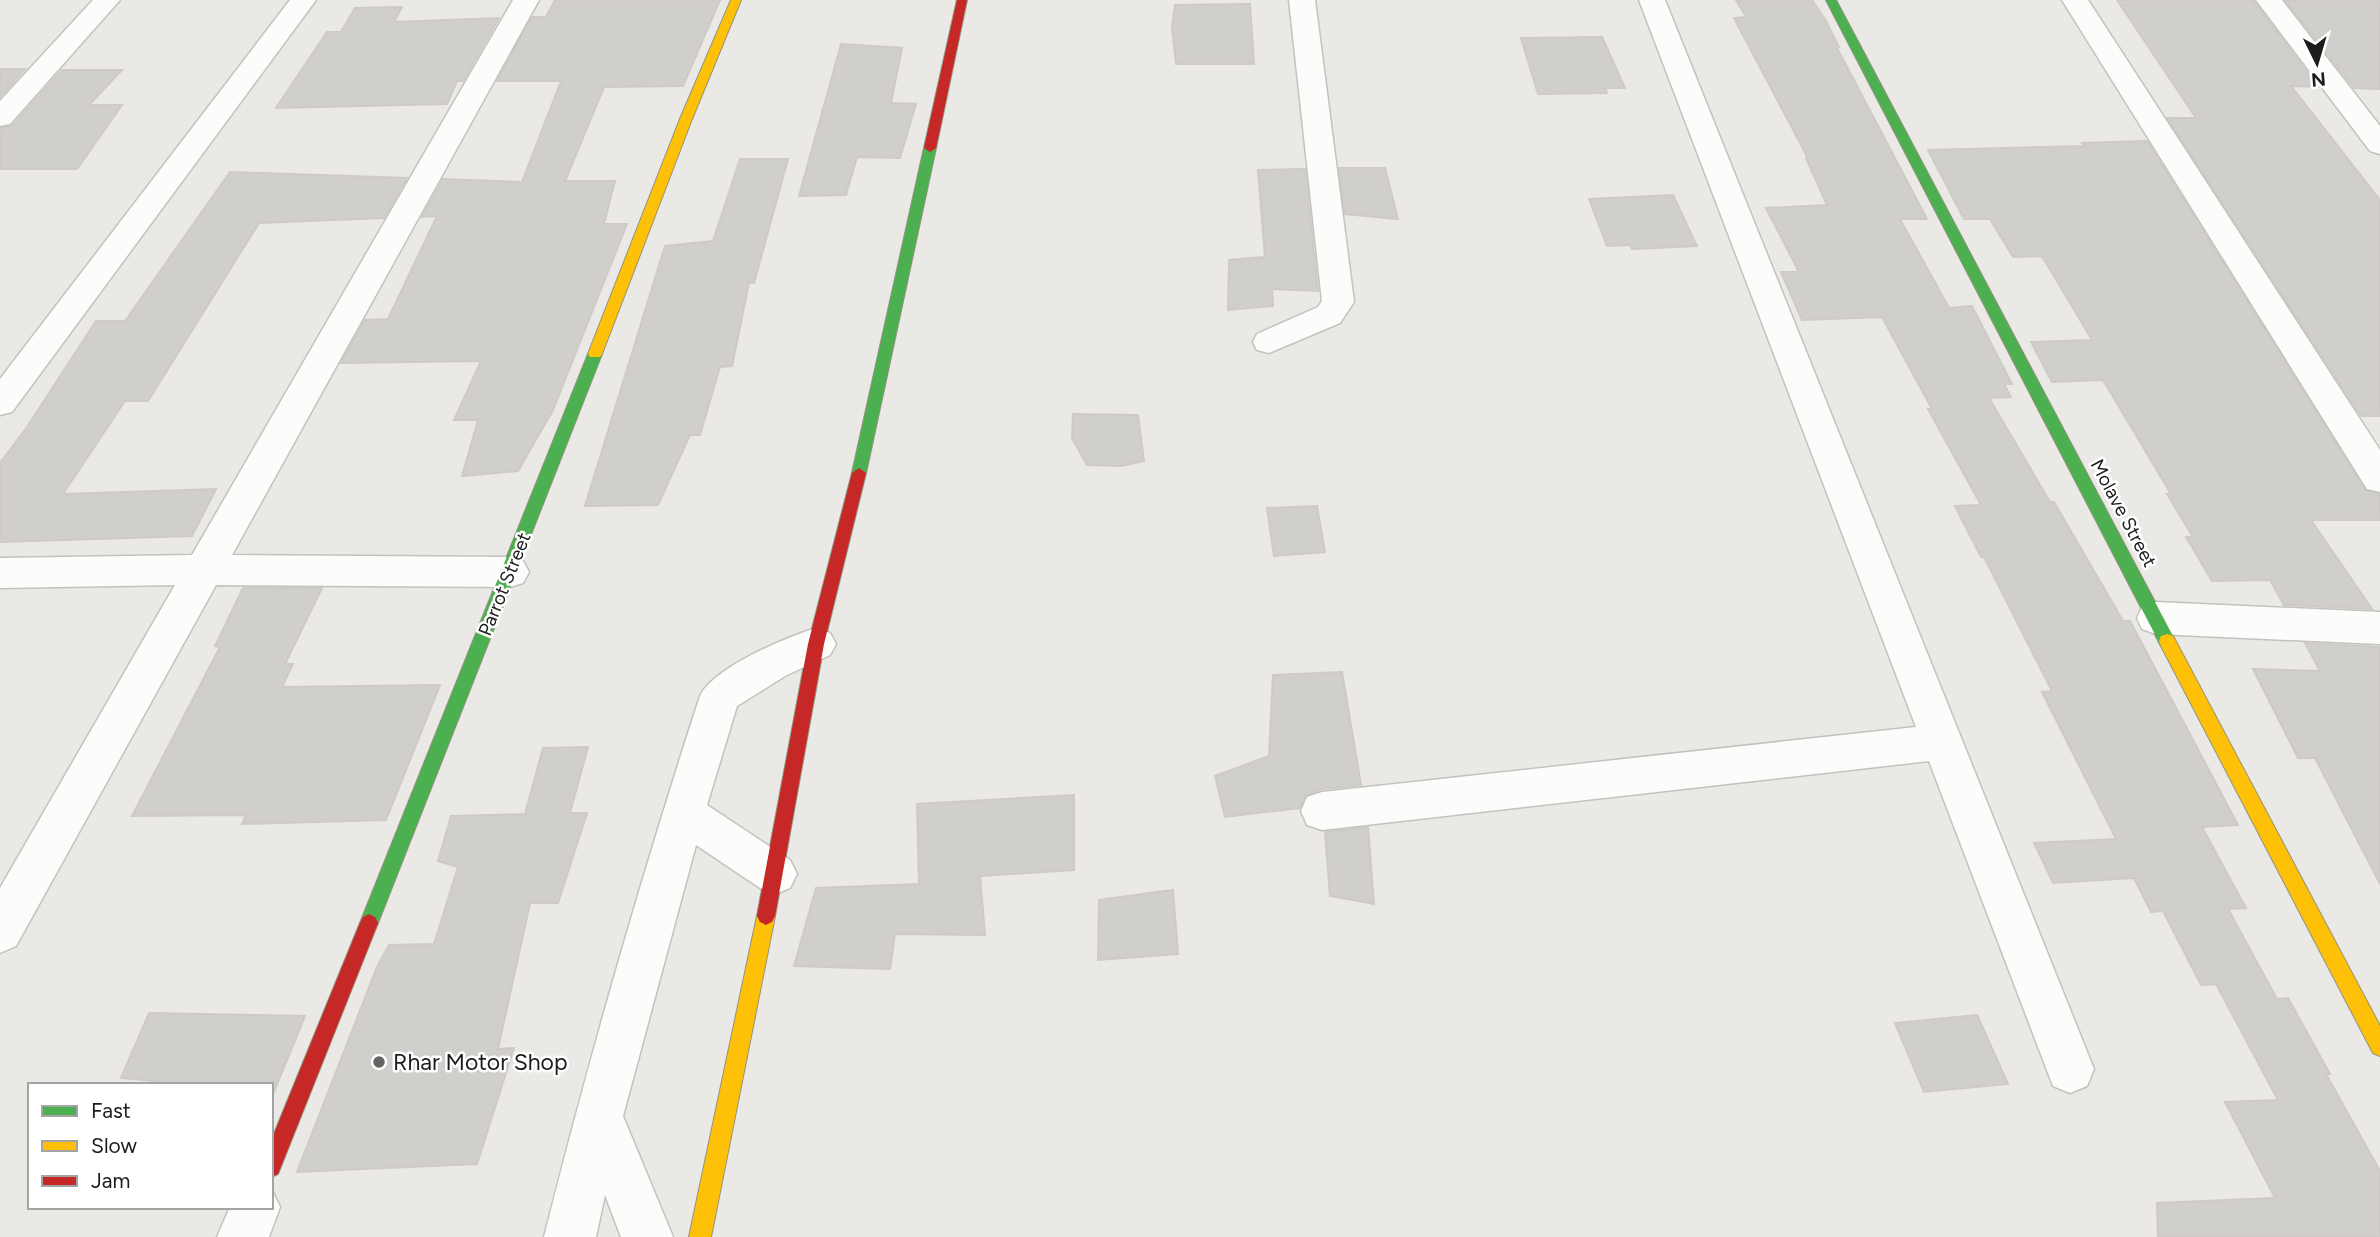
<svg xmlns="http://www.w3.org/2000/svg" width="2380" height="1237" font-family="Figtree,sans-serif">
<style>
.building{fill:#d1cfcc;stroke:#cecac6;stroke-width:2}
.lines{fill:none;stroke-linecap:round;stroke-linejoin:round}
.street-casing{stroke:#c3c2c1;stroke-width:3}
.fast-casing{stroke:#92947e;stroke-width:2}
.slow-casing{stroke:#92947e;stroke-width:2}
.jam-casing{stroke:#92947e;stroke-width:2}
.street{fill:#fcfcfb;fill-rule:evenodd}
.fast{fill:#4caf50;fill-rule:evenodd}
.slow{fill:#ffc107;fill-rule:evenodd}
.jam{fill:#c62828;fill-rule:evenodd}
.poi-dot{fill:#646462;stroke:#fff;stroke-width:2.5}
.labels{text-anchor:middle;stroke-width:5;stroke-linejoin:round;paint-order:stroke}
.street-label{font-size:19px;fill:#1c1c1c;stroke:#fff}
.near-poi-label{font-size:23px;fill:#1c1c1c;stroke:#fff;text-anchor:start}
</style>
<rect width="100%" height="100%" fill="#eae9e5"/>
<g class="building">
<polygon points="555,0 720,0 683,86 604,87 565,181 615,181 604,224 627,224 553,410 518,471 462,476 478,420 454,420 481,361 341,363 365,320 388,319 437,216 422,217 443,179 522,182 561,81 497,81 532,17 546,17"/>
<polygon points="1736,0 1812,0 1826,21 1839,47 1837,48 1927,219 1900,219 1949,308 1972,306 2012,384 2004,384 2011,397 1989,398 2050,502 2054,502 2123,621 2130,621 2238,825 2202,827 2246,908 2228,909 2277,999 2288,998 2330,1074 2326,1074 2380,1171 2380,1237 2158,1237 2157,1203 2275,1198 2225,1102 2278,1100 2216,984 2201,985 2163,911 2151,912 2134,878 2053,883 2034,843 2116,839 2042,692 2052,691 1984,557 1981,557 1955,506 1981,505 1928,409 1932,409 1882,317 1802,320 1781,272 1799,272 1766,208 1827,205 1806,158 1808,158 1734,18 1746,17"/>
<polygon points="2117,0 2253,0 2318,87 2291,86 2380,200 2380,416 2361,416 2167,118 2196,118"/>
<polygon points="2285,0 2380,0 2380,89 2354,88"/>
<polygon points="1250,4 1254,64 1176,64 1172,28 1175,5"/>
<polygon points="402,7 394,22 499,18 463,81 457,81 447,104 276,108 327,32 341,32 355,8"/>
<polygon points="1602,37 1625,88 1605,88 1607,93 1538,94 1521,38"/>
<polygon points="841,44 902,48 891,103 916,104 900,158 857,157 846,195 799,196"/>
<polygon points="0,69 25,69 0,97"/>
<polygon points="62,70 122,70 89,105 122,105 77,169 0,169 0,128 12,126"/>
<polygon points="2147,141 2365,490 2380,494 2380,520 2311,520 2372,609 2284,605 2270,580 2212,581 2186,537 2193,537 2167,494 2171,494 2103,380 2052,382 2031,342 2092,340 2042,256 2013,257 1990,219 1964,219 1928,150 2085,146 2082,143"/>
<polygon points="740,159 788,159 754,283 749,283 732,366 720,367 700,435 690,435 658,505 585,506 665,246 713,241"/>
<polygon points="1339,168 1385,168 1398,219 1345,214"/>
<polygon points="1305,169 1318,291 1272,289 1273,306 1228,310 1229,260 1265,257 1258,170"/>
<polygon points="230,172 407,178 384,218 259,223 148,401 125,401 63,494 216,489 192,536 0,542 0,463 27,427 96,321 125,321"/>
<polygon points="1673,195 1697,246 1632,249 1630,245 1607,246 1589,199"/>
<polygon points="1073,414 1138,415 1144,461 1121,466 1087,465 1072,438"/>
<polygon points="1317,506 1325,552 1274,556 1267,508"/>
<polygon points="243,588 322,588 285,664 293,664 282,687 440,685 386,820 242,824 246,815 132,816 220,647 215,646"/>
<polygon points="2305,643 2380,647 2380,884 2315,758 2298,758 2253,669 2320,671"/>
<polygon points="1342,672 1361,785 1322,789 1306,795 1300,808 1225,817 1215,776 1269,756 1273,675"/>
<polygon points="588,747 570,813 587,813 558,903 530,903 498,1049 514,1048 477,1164 297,1172 377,967 389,945 434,944 458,867 438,861 451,816 525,814 543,748"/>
<polygon points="1074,795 1074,870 980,876 985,935 895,934 890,969 794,966 816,888 919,884 917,804"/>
<polygon points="1368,827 1374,904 1330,896 1325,832"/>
<polygon points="1173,890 1178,954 1098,960 1099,900"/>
<polygon points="149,1013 305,1016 271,1099 271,1085 151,1085 153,1081 121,1078"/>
<polygon points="1977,1015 2008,1084 1924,1092 1895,1023"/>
</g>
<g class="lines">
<defs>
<g id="street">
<polygon points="93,0 120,0 10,124 0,126 0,101"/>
<polygon points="290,0 316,0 12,412 0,415 0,379"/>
<polygon points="513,0 539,0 232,555 510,557 523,561 529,572 523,583 510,587 216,585 16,946 0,953 0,888 175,585 0,588 0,558 192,555"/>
<polygon points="1289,0 1315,0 1354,302 1340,323 1269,353 1257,350 1253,342 1257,334 1318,307 1322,301"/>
<polygon points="1639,0 1665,0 2094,1069 2087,1086 2070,1093 2053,1086 1929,761 1322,830 1307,825 1301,811 1307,797 1322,792 1916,727"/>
<polygon points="2062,0 2088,0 2380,450 2380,492 2367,489"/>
<polygon points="2256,0 2282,0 2380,126 2380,154 2370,151"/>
<polygon points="2156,602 2380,612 2380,644 2156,634 2142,629 2137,618 2142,607"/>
<path d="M 816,628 L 830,633 L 836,644 L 830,655 L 785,676 L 737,706 L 707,805 L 790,860 L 797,874 L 790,888 L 775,894 L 760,888 L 696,845 L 623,1116 L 673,1237 L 621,1237 L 605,1195 L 596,1237 L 544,1237 C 590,1055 642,874 700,696 C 714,667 785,638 816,628 Z"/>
<polygon points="271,1188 280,1207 269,1237 217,1237 230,1207 271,1207"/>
</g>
<g id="fast">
<polygon points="1826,0 1836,0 2173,636 2175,641 2173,646 2161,646"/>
<polygon points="930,144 936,148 866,473 859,478 852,473 924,148"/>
<polygon points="595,349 602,354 378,923 375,929 369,932 363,929 360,923 588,354"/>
</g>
<g id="slow">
<polygon points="731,0 741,0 692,119 602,354 600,357 590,357 588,354 680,119"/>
<polygon points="2167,634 2173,636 2380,1026 2380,1056 2373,1053 2161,646 2159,641 2161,636"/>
<polygon points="766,907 772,910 775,916 711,1237 689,1237 757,916 760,910"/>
</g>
<g id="jam">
<polygon points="957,0 967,0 936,148 930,152 924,148"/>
<polygon points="859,468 866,473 824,644 775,916 772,922 766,925 760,922 757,916 808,644 852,473"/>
<polygon points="369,914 375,917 378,923 278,1174 271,1177 271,1141 360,923 363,917"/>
</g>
</defs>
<use href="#street" class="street-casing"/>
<use href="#fast" class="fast-casing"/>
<use href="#slow" class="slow-casing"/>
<use href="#jam" class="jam-casing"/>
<use href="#street" class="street"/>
<use href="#fast" class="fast"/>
<use href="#slow" class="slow"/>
<use href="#jam" class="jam"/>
</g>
<circle class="poi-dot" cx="379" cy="1062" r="7"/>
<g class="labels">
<g class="street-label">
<text transform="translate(2124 513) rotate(62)" y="7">Molave Street</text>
<text transform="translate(504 584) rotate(-68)" y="7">Parrot Street</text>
</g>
<g class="near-poi-label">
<text x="393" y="1070">Rhar Motor Shop</text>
</g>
</g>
<rect x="28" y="1083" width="245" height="126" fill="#ffffff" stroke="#a4a4a4" stroke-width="2"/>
<rect x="42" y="1106" width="35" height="10" fill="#4caf50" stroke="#a4a4a4" stroke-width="2"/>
<text x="91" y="1118" font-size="21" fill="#1c1c1c">Fast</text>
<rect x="42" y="1141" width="35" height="10" fill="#ffc107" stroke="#a4a4a4" stroke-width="2"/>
<text x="91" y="1153" font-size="21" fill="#1c1c1c">Slow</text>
<rect x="42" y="1176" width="35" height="10" fill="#c62828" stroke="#a4a4a4" stroke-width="2"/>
<text x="91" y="1188" font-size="21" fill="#1c1c1c">Jam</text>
<g transform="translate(2317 63) rotate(175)" stroke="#ffffff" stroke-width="5" paint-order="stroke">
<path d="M0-5L12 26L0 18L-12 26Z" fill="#1c1c1c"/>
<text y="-10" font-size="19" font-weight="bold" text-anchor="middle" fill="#1c1c1c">N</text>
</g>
</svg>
